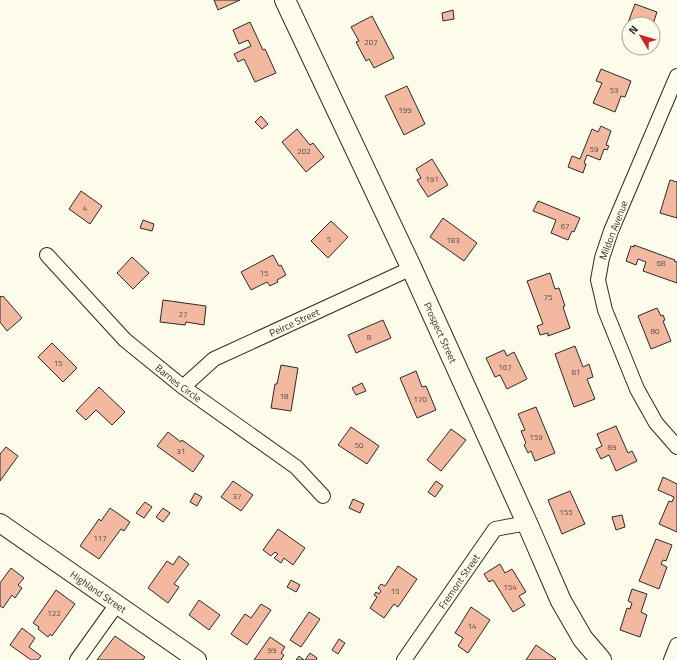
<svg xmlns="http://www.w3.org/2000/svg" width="677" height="660" font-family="'Titillium Web',sans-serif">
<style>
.building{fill:#f2b8a0;stroke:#2b2b2b}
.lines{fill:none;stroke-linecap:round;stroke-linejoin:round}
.minor-casing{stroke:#2b2b2b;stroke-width:16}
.tertiary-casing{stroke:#2b2b2b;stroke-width:20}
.secondary-casing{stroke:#2b2b2b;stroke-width:22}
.minor{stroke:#fdfbea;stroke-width:14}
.tertiary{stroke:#fdfbea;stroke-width:18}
.secondary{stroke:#fdfbea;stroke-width:20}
.labels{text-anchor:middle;stroke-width:3;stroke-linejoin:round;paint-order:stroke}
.number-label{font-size:8px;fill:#5d4e48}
.street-label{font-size:10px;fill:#2b2b2b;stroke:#fdfbea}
</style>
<rect width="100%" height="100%" fill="#fdfbea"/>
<g class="building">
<polygon points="214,0 240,0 218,10"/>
<polygon points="635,4 657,12 653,24 629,24 629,41 622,39"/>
<polygon points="453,10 454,19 443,21 442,13"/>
<polygon points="372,16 394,58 374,68 369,59 366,61 356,42 359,41 351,27"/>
<polygon points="250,22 263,50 265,49 276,73 255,82 244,59 238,62 234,54 251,46 248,40 239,44 233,30"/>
<polygon points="601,69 631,81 625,97 621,96 615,112 593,103 602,83 596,81"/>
<polygon points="407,86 425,124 404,135 385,96"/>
<polygon points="261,116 268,124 262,129 255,122"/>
<polygon points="601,126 611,131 606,145 609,146 607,150 604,149 600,160 587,155 584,163 586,164 583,173 568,167 572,156 580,159 592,129 598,132"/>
<polygon points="297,129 310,145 313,143 324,157 306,172 282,142"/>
<polygon points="432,159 448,185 428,197 417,180 421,178 416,169"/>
<polygon points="670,180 677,182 677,218 660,213"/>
<polygon points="81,191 102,206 90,224 69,209"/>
<polygon points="538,201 580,218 574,232 572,231 568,240 551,233 556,220 533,211"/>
<polygon points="443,218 477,243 464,261 430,237"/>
<polygon points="143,220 154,224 152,231 140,228"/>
<polygon points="331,221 348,237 328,258 311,241"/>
<polygon points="634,245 675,260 674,261 677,262 677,283 643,271 646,262 638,259 636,265 626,261 631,246 634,247"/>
<polygon points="273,255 279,266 281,265 286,275 277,280 278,282 270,286 267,282 251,290 241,272"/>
<polygon points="132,257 149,273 133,289 117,273"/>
<polygon points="550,273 555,289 559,288 565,306 563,307 570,328 548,336 548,333 540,335 537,326 543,324 527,281"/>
<polygon points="0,296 1,297 3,296 22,318 7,331 0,322"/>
<polygon points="163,300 206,306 204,325 186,322 185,325 160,322"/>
<polygon points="657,308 661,316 663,315 665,320 663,321 671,341 651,349 638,316"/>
<polygon points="383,320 391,338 356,353 348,335"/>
<polygon points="52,343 77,368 63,382 38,357"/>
<polygon points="575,346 583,367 589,364 593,377 587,379 595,399 574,407 555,354"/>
<polygon points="504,350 507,356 514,352 527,379 507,389 500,375 495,377 486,358"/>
<polygon points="281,365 298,368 291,411 271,408 275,384 277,384"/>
<polygon points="416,371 422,387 426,386 436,410 417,418 400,378"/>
<polygon points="362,383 366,391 356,395 352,388"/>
<polygon points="99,387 125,412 112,425 96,410 86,420 76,411"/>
<polygon points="536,407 555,453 535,461 531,451 528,453 524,445 526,443 521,431 525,430 518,414"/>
<polygon points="616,426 628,453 632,451 637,461 616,471 609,455 601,459 596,449 602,446 597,434"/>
<polygon points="351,427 379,446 367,464 338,445"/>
<polygon points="451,429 466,440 441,471 427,460"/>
<polygon points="168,432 181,442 182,440 204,456 193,472 157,446"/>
<polygon points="6,447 18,456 0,481 0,454"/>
<polygon points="663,477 677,484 677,532 659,524 669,501 672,502 674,497 658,490"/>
<polygon points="233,481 253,495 241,511 221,497"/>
<polygon points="436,481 443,486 435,497 428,492"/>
<polygon points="570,491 585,524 562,534 548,500"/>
<polygon points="195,493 202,497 197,506 190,502"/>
<polygon points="353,499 364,504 360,513 349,508"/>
<polygon points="145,502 152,507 144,518 136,513"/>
<polygon points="110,508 130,522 124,531 121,529 99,559 80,546 99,519 101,521"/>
<polygon points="163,508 170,513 163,522 156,517"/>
<polygon points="622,515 625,527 616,530 612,517"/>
<polygon points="278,529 305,548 293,565 284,558 281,563 274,558 278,554 275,552 271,556 263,550"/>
<polygon points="656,539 672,545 666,561 663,560 661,564 667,567 659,589 639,581"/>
<polygon points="179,556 189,564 174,584 179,587 168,603 148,588 167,561 173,565"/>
<polygon points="500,564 505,573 512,569 526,592 519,596 525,605 513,612 493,580 489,582 484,574"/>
<polygon points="398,566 417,579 398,607 394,604 384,618 370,608 377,597 374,595 376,592 379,594 381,591 378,588 381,584 385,586"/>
<polygon points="11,568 24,578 18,585 22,588 15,598 12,595 3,608 0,606 0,583"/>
<polygon points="291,580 300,585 296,592 287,587"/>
<polygon points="632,589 647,594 641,612 647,615 640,637 620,630 627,608 630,609 632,603 628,601"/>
<polygon points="56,590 75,604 52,636 50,634 48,637 38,629 39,627 33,623"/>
<polygon points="199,600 220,615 209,630 189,615"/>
<polygon points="261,604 271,610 247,645 231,634 245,614 251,618"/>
<polygon points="471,607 490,620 468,653 458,646 463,638 455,633"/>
<polygon points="309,612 320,619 301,647 290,640"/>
<polygon points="22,628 35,638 29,647 41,656 38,660 31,660 10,645"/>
<polygon points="115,636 145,657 143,660 97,660"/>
<polygon points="270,637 285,647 281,653 284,655 281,660 254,660"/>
<polygon points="339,639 345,643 338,654 332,650"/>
<polygon points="536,645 556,659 555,660 526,660"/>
<polygon points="310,653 317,658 316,660 305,660"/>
<polygon points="299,656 304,660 296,660"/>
</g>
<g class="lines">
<defs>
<g id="minor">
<polyline points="677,76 611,231 602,258 598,280 605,310 637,389 656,423 677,447"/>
<path id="s1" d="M 47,255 L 125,340 L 183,387 L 296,467 L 323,496"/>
<path id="s2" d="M 183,387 L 214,359 L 412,268"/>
<polyline points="77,660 117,604"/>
<path id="s3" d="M 404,660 L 495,529 L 527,523"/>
<polyline points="671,660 677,645"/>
</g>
<g id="tertiary">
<path id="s4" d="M 0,523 L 197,660"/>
</g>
<g id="secondary">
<path id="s5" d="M 285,0 L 411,267 L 527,523 L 561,601 L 583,639 L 601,660"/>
</g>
</defs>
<use href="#minor" class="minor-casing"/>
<use href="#tertiary" class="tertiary-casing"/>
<use href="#secondary" class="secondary-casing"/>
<use href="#minor" class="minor"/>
<use href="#tertiary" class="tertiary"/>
<use href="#secondary" class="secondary"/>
</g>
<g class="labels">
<g class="number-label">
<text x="371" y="45">207</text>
<text x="614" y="93">53</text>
<text x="405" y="113">199</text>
<text x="594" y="152">59</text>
<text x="304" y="154">202</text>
<text x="432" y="182">191</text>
<text x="85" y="211">4</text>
<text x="565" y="229">67</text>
<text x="329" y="242">5</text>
<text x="453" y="243">183</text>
<text x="661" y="266">68</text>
<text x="264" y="276">15</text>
<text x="548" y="300">75</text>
<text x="183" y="317">27</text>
<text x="655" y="334">80</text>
<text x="369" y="340">8</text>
<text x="58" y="366">15</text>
<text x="505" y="370">167</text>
<text x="576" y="375">81</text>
<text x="284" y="399">18</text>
<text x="420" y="402">170</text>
<text x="536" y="440">159</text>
<text x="359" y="448">50</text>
<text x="612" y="450">89</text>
<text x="181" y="454">31</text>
<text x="237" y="499">37</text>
<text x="566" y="515">155</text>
<text x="100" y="541">117</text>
<text x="510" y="590">154</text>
<text x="395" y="594">15</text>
<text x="54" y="616">122</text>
<text x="472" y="629">14</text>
<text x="272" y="653">99</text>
</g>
<g class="street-label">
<text transform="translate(613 230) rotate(-69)" y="4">Mildon Avenue</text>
<text dy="4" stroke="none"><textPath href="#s2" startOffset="130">Peirce Street</textPath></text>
<text dy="4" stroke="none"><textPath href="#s5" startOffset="367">Prospect Street</textPath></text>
<text dy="4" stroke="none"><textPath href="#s1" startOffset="184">Barnes Circle</textPath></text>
<text dy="4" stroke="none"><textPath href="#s3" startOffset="96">Fremont Street</textPath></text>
<text dy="4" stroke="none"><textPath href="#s4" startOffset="120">Highland Street</textPath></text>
</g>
</g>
<g transform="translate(641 36) rotate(308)"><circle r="19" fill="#fdfbea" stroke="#a9a89e"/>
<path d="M0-3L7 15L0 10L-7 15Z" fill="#c62828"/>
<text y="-6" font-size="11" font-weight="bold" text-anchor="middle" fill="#2b2b2b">N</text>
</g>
</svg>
